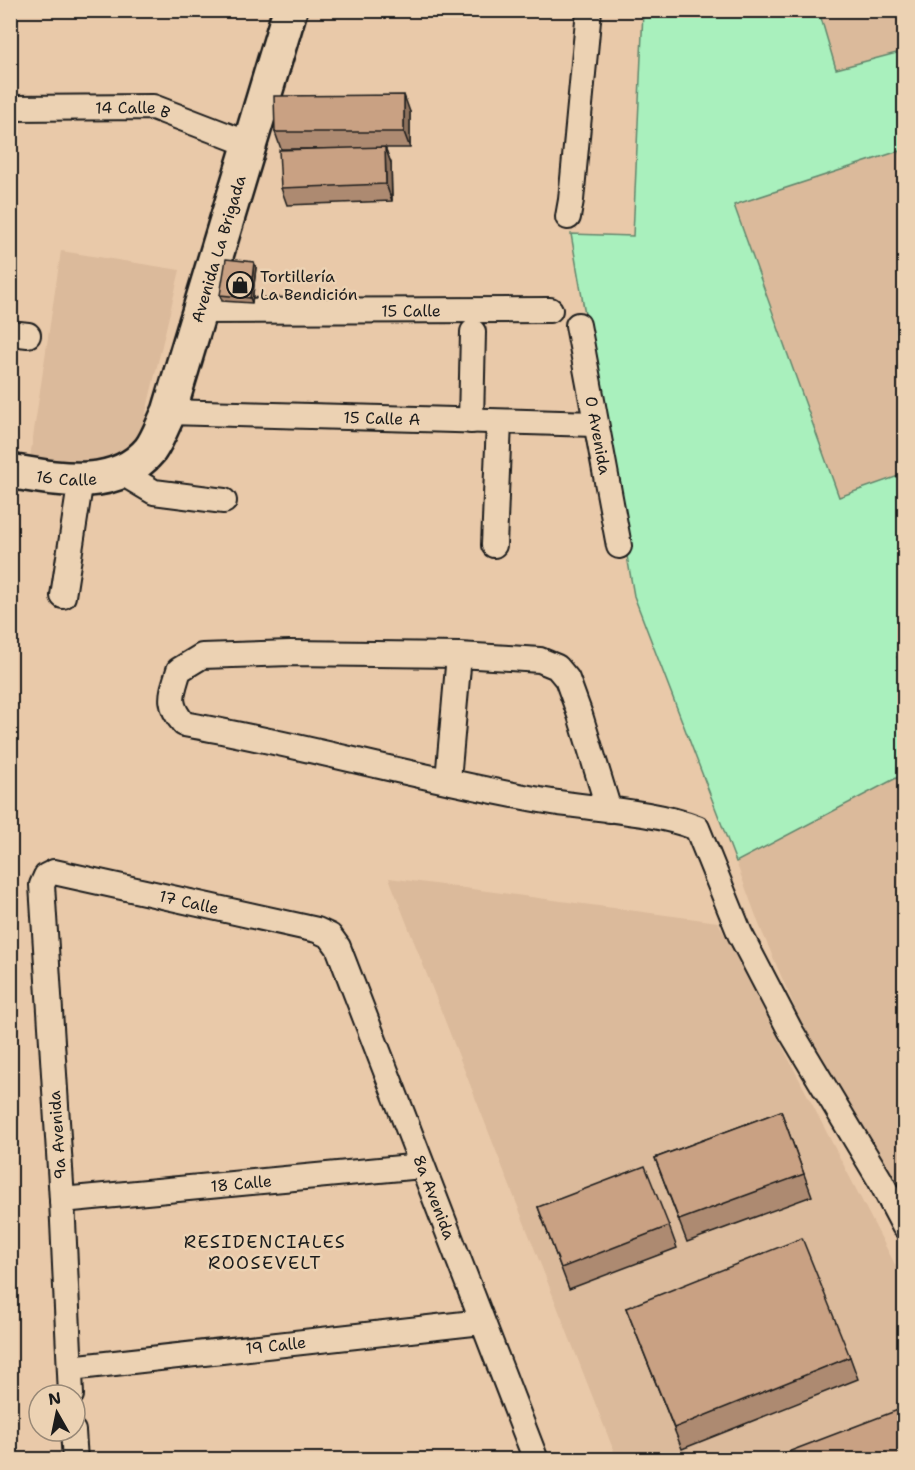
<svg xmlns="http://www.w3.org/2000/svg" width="915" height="1470" font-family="'Shantell Sans',sans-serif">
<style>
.built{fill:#dbba9b}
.green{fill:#a9f0bd;stroke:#62866c;stroke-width:1.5}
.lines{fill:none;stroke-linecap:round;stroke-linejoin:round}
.street-casing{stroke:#1c1c1c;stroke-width:28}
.secondary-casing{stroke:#1c1c1c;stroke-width:38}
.street{stroke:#ecd2b3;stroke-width:24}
.secondary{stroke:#ecd2b3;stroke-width:33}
.wall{fill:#ad8a71;stroke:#1c1c1c;stroke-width:1.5}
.shaded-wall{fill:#8d715c;stroke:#1c1c1c;stroke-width:1.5}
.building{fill:#c9a183;stroke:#1c1c1c;stroke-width:1.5}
.labels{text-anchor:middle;stroke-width:5;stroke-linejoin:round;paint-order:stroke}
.street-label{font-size:16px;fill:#1c1c1c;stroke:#ecd2b3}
.poi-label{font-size:16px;fill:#1c1c1c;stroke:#ecd2b3;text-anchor:start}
.neighbourhood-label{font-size:18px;letter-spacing:1.5px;fill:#1c1c1c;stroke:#ecd2b3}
</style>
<rect width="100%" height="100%" fill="#e9c9a9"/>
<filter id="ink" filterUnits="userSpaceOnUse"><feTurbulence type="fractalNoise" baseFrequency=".0167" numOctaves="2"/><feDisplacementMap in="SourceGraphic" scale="12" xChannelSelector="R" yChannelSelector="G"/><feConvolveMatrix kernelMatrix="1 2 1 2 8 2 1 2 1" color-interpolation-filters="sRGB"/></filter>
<g filter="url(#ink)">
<g class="built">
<polygon points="819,11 904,11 904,51 835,69"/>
<polygon points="899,151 904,165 904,474 839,498 734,204"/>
<polygon points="61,251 180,270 138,446 101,473 29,464"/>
<polygon points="904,774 904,1224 804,1029 760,927 736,862"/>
<polygon points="389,878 718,922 904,1282 904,1459 617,1459"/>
</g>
<polygon class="green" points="643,11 819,11 836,69 904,51 904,165 899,151 734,205 839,497 904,474 904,654 897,657 904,678 904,774 736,862 634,596 571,234 633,236"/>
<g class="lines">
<defs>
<g id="street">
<path id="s1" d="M 10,108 L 153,107 L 249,144"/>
<polyline points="568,217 571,200 589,10"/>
<path id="s2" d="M 199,311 L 550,310"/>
<path id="s3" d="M 578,325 L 619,546"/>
<polyline points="10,333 28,335"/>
<path id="s4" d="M 169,412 L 595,424"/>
<polyline points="471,421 473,332"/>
<polyline points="122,473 154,492 224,501"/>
<polyline points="494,545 499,422"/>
<polyline points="63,596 81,479"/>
<polyline points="448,780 459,655"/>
<path d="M 609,810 L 580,715 L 567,679 L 557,667 L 540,660 L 459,655 L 290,653 L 202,656 L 179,670 C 172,694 166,703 184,724 C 304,745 421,779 540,800 C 589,809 651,810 697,828 L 740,934 L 790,1030 L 880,1180 L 904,1226"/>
<path id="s5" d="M 62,1200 L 422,1166"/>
<path id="s6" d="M 70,1368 L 482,1322"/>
<path id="s7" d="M 71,1395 L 62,1200 L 42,885 L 46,876 L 54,872 L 317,930 L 330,936 L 338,947 L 536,1460"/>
<polyline points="73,1431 75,1460"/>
</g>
<g id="secondary">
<path id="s8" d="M 10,471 C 57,479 115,492 150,450 C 158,439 163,424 169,412 L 290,10"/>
</g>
</defs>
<use href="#street" class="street-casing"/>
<use href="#secondary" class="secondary-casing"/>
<use href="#street" class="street"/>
<use href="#secondary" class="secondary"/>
</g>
<g class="wall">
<polygon points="410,112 410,148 385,148 391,163 392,201 287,205 281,188 329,149 281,149 275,132"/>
<polygon points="256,267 252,303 222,301 220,295"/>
<polygon points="781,1111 812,1196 687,1242 655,1158"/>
<polygon points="538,1207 669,1226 677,1248 569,1289"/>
<polygon points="626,1308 850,1357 858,1379 682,1449"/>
</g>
<g class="shaded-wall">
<polygon points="404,95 410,112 410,148 404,132"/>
<polygon points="385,147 391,163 392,201 386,184"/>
<polygon points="254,262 256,267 252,303 250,298"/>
</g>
<g class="building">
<polygon points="404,95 404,132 275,132 274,96"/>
<polygon points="385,147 386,184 281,188 279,150"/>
<polygon points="226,259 254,262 250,298 220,295"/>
<polygon points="781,1111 804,1174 679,1220 655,1158"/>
<polygon points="645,1166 669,1226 561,1268 538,1207"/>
<polygon points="802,1238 850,1357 674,1428 626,1308"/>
<polygon points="898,1410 904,1427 904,1460 767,1460"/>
</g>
</g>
<defs>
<symbol id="shop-ring" viewBox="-11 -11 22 22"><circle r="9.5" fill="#ecd2b3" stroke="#1c1c1c" stroke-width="1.5"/><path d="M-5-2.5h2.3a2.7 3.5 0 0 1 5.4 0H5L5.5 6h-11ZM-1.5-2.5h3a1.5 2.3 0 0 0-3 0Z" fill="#1c1c1c"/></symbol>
</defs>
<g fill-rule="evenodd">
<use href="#shop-ring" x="225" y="270" width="30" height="30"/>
</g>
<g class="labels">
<g class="street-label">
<text dy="6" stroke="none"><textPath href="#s1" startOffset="123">14 Calle B</textPath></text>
<text dy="6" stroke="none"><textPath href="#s8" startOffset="362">Avenida La Brigada</textPath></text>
<text dy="6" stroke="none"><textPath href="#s2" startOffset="212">15 Calle</textPath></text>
<text dy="6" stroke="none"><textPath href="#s4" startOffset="213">15 Calle A</textPath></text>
<text dy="6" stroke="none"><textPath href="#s3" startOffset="112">0 Avenida</textPath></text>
<text dy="6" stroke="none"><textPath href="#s8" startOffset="57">16 Calle</textPath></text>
<text dy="6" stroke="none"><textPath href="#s7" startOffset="668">17 Calle</textPath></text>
<text transform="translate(57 1135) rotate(-94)" y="6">9a Avenida</text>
<text dy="6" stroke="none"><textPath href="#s5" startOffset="180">18 Calle</textPath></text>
<text dy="6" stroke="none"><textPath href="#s7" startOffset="1095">8a Avenida</textPath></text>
<text dy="6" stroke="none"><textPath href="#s6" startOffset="207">19 Calle</textPath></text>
</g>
<g class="poi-label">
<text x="260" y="282">Tortillería<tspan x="260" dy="18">La Bendición</tspan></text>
</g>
<g class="neighbourhood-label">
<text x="265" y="1248">RESIDENCIALES<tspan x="265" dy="21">ROOSEVELT</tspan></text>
</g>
</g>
<rect width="915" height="1470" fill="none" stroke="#ecd2b3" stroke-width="36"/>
<rect x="18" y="18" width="879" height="1434" fill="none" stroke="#1c1c1c" stroke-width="2" filter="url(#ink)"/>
<g transform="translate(57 1413) rotate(351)"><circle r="28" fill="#ecd2b3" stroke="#998977" stroke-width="1.5"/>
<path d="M0-4.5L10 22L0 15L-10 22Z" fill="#1c1c1c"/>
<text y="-9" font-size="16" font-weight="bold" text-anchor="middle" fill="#1c1c1c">N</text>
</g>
</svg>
